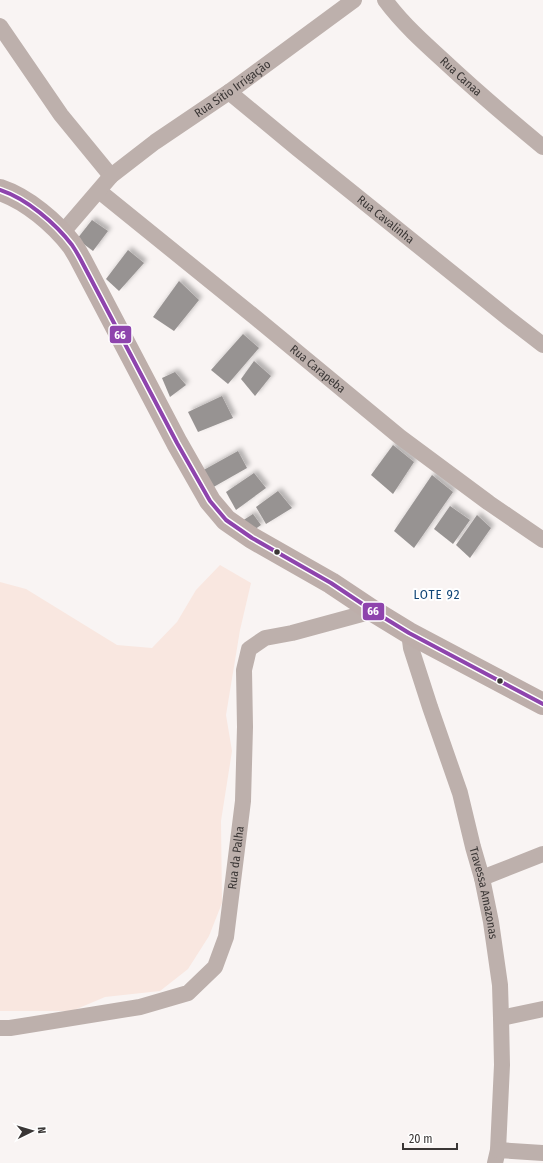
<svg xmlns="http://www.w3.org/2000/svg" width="543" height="1163" font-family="'Fira Sans Condensed',sans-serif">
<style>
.green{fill:#f9e7e0}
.building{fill:#979392;filter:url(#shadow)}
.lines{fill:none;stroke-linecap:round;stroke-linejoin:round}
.street{stroke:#bdb0ac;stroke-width:16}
.secondary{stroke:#bdaeaa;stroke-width:22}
.bus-1-casing{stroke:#fff;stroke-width:7}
.bus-1{stroke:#8e44ad;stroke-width:4}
.bus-dot{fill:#3a3635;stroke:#fff;stroke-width:1.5}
.labels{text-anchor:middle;stroke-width:4;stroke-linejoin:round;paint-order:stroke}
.street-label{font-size:12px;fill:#3a3635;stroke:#fff}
.neighbourhood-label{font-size:13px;letter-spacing:1px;fill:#0f4476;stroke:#fff}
.line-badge{stroke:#fff;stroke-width:1.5}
.badge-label{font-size:11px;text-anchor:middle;font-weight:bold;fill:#fff}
</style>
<defs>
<filter id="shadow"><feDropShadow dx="3.5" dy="-3.5" stdDeviation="2" flood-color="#0004"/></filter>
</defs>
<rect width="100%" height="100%" fill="#f9f4f3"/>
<polygon class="green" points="220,565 251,583 240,630 226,715 232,751 221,821 222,903 209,936 188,969 160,991 105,997 72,1011 0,1011 0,582 26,589 117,645 152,648 177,622 196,590"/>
<g class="building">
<polygon points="92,220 108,231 93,251 77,239"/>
<polygon points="128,250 144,263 119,291 106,279"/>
<polygon points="179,281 199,300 174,331 153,317"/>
<polygon points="243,334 259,348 228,384 211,370"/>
<polygon points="254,361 271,376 255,396 241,379"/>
<polygon points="175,372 186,385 170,397 162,378"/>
<polygon points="222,396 233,418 198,432 188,412"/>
<polygon points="393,445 414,462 393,494 371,475"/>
<polygon points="238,451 247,468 210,489 200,472"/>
<polygon points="254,473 266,488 236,510 226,492"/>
<polygon points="432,475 453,492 414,548 394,531"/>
<polygon points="278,491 292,508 266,524 256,507"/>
<polygon points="450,506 470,520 453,544 434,529"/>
<polygon points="253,514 261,525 251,532 242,521"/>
<polygon points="477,515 491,528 470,558 456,545"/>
</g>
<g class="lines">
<g class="street">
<path id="s1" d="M 385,0 C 402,23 423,42 444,61 C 476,91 509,119 543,147"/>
<polyline points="0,26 61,115 111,176"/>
<path id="s2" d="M 229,92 L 298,149 L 508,318 L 543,345"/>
<path id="s3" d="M 99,191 L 256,318 L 400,437 L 489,503 L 543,540"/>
<path id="s4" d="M 62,233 L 111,176 L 155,142 L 229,92 L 354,0"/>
<path id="s5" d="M 409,633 L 411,648 L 430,707 L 460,793 L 473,847 L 482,878 L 491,922 L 500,985 L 501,1018 L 502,1065 L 498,1150 L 495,1163"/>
<polyline points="482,878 543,854"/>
<polyline points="501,1018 543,1009"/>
<path id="s6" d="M 0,1028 L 10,1028 L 140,1007 L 188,993 L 215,967 L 226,937 L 243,801 L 245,727 L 244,670 L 249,649 L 265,638 L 292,633 L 373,611"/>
<polyline points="498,1150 543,1153"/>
</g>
<path class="secondary" d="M 0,190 C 27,199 55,223 72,245 C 76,251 80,258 83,264 L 177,443 L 210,501 L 226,520 L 252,538 L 331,583 L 373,611 L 409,633 L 543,704"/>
<defs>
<path id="bus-1" d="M 0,190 C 27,199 55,223 72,245 C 76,251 80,258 83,264 L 177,443 L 210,501 L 226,520 L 252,538 L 331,583 L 373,611 L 409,633 L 543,704"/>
</defs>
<use href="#bus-1" class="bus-1-casing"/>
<use href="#bus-1" class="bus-1"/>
</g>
<g class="bus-dot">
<circle cx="277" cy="552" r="3.5"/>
<circle cx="500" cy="681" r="3.5"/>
</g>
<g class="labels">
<g class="street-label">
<text dy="4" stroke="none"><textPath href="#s1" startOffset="108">Rua Canaa</textPath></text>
<text dy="4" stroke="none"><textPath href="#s4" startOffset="225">Rua Sítio Irrigação</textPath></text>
<text dy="4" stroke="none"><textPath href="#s2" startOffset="202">Rua Cavalinha</textPath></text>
<text dy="4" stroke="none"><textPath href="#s3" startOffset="282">Rua Carapeba</textPath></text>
<text dy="4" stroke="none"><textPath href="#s6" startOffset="341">Rua da Palha</textPath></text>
<text dy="4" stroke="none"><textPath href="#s5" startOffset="271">Travessa Amazonas</textPath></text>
</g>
<g class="neighbourhood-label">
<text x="437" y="599">LOTE 92</text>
</g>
</g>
<g class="line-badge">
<rect x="109" y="325" width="23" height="19" rx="4" fill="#8e44ad"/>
<rect x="362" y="602" width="23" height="19" rx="4" fill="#8e44ad"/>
</g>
<g class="badge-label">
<text x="120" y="339">66</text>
<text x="373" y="615">66</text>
</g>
<g transform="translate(32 1131) rotate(85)" stroke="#ffffff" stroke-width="3" paint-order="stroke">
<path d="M0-3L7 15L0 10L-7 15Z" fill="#3a3635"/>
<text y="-6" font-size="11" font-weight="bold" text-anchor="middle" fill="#3a3635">N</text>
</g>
<path d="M403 1143v6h54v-6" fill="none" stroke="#3a3635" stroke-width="2"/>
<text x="409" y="1143" font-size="12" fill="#3a3635" stroke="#ffffff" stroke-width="3" paint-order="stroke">20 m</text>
</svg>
